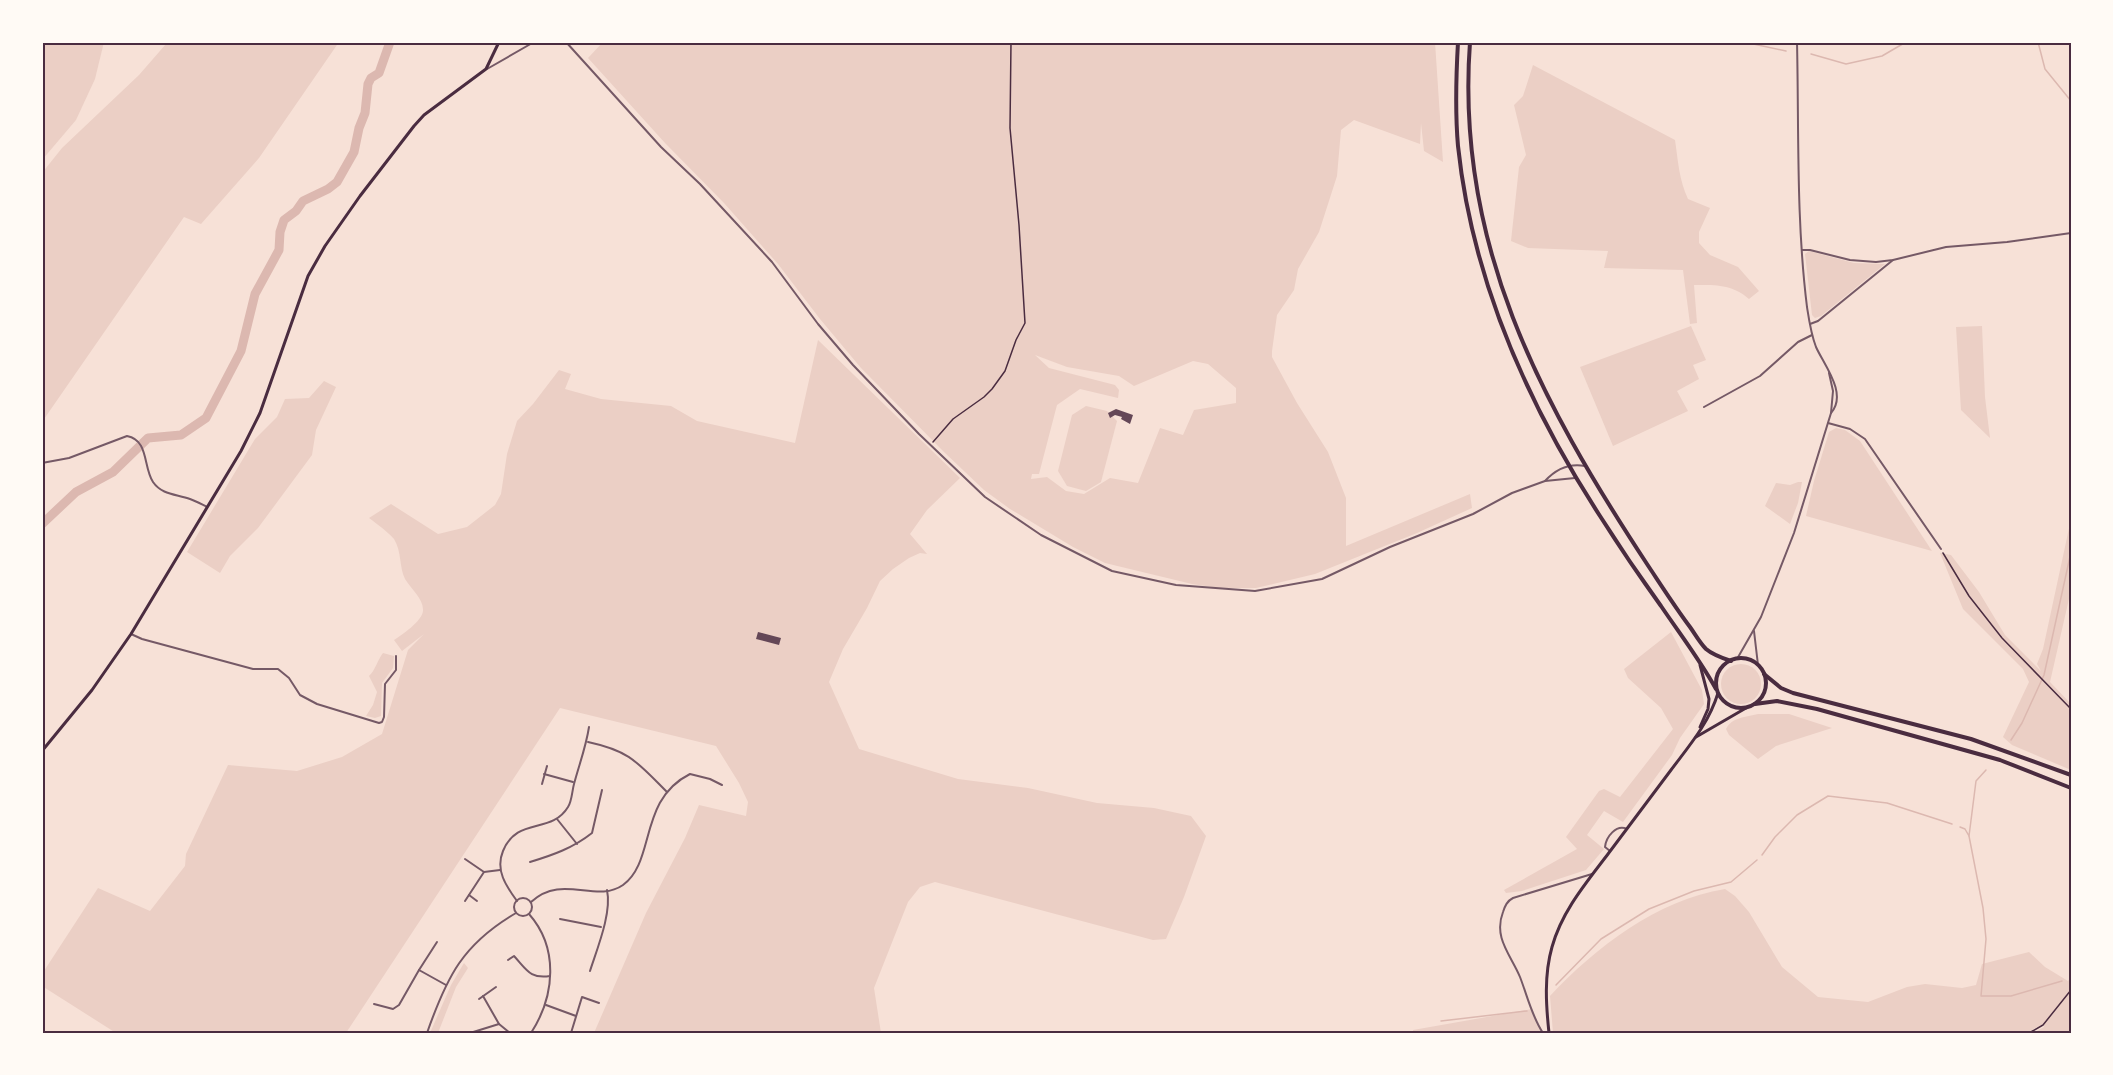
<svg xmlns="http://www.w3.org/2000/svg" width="2113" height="1075" font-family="'Nunito Sans',sans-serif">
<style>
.green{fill:#ebcfc5;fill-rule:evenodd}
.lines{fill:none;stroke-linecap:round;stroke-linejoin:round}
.stream{stroke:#dcb8b0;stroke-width:1.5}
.river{stroke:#dcb8b0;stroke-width:9}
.building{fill:#644757}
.path{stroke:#4a2c40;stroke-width:1.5}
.minor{stroke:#755966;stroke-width:2}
.secondary{stroke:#4a2c40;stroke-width:3}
.trunk{stroke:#4a2c40;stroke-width:4}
.neatline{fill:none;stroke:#4a2c40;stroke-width:2}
</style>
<rect width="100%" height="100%" fill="#f7e1d7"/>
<g class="green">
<polygon points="42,42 104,42 95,79 76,120 42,160"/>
<polygon points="165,42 339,42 259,158 201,224 184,217 42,422 42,173 62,148 139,75 166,44"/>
<path d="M 603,42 L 1435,42 L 1443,162 L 1424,151 L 1421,123 L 1420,144 L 1354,120 L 1341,130 L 1337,176 L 1319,232 L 1298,269 L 1294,290 L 1277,315 L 1272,351 L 1272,357 L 1297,403 L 1328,452 L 1346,498 L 1346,546 L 1470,494 L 1472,508 L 1417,533 L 1315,574 L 1256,588 L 1219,588 L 1192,584 L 1105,563 L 1073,547 L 1010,509 L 984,490 L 944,452 L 861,368 L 820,319 L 778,264 L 724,203 L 665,143 L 588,58 ZM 1035,355 L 1067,367 L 1119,376 L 1134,386 L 1193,361 L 1208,364 L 1236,388 L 1236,403 L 1194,410 L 1183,435 L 1160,428 L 1138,483 L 1110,478 L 1084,494 L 1066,491 L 1047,477 L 1031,479 L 1032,474 L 1039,474 L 1057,405 L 1080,389 L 1118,398 L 1119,390 L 1115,385 L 1049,368 Z"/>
<path d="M 1533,65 L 1675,140 C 1678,160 1679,180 1688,199 L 1710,208 L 1699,232 L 1699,243 L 1710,255 L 1738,267 L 1759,291 L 1749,299 C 1732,284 1715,285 1694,285 L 1697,323 L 1690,324 L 1683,270 L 1604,268 L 1608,251 L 1528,248 L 1511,241 L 1519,167 L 1526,155 L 1514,105 L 1523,96 Z"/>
<polygon points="1809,251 1854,263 1885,264 1821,316 1815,318 1812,315 1805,254"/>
<polygon points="1691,326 1706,360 1693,365 1699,379 1677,391 1688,411 1613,446 1580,367"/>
<polygon points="1982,326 1985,397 1990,438 1961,410 1956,327"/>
<path d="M 818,340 L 960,478 L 927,510 L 910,534 L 927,554 L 920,553 L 909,558 L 893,569 L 880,581 L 867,608 L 843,649 L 829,682 L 859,749 L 958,779 L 1028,788 L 1097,803 L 1154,808 L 1191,816 L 1206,836 L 1184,897 L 1166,939 L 1153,940 L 935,882 L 920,887 L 908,902 L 874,988 L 881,1033 L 594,1033 L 646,913 L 685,838 L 699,805 L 746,816 L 748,802 L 739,783 L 716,746 L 560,708 L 346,1033 L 116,1033 L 42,986 L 42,974 L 98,888 L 150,911 L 185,866 L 186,854 L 228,765 L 297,771 L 342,757 L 382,734 L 408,650 L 424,634 L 402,651 L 394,640 C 402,635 422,621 423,611 C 424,599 411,589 405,579 C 399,567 402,552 394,539 C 387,531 377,524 369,518 L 391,504 L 438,534 L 467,527 L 495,505 L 501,494 L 507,454 L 517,421 L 533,404 L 559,370 L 571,374 L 565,389 L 601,399 L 671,406 L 697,421 L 795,443 Z"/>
<polygon points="324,381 336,387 316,430 312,455 258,528 230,556 220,573 187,552 255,439 277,417 285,399 309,398"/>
<polygon points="1086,406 1107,411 1117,421 1101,482 1086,491 1067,486 1058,471 1072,415"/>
<polygon points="1836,428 1845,430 1860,441 1932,551 1806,516 1814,481 1829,432"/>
<polygon points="1798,482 1802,482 1798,503 1790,524 1765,506 1776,483 1790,485"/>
<polygon points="2071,519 2071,590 2050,682 2071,704 2071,770 2012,745 2003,737 2029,682 2023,669 1963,609 1940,553 1951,555 1979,592 2005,635 2041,671 2037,664 2043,649"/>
<polygon points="1671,632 1702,690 1704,704 1680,738 1672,755 1623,822 1604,811 1587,835 1604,849 1586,870 1522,891 1506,893 1504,890 1577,849 1566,837 1599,791 1604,789 1620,797 1673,729 1661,708 1628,678 1624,669"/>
<path d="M 383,653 L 394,656 L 393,668 L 382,683 L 381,716 L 375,718 L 366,716 L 373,705 L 377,692 L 369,676 C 375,671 378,659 383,653 Z"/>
<circle cx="1741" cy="684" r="20"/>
<path d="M 1758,714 L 1789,714 L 1832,728 L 1776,746 L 1758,759 L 1729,735 L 1726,729 C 1732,717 1746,717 1758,714 Z"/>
<path d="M 1725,889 L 1735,896 L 1749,912 L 1782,967 L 1818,997 L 1868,1002 L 1907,987 L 1925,984 L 1962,988 L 1976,985 L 1982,964 L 2029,952 L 2045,967 L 2068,981 L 2071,977 L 2071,1033 L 2033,1033 L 2044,1027 L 2043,1024 L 2026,1033 L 1553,1033 L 1550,996 C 1596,947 1657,900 1725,889 Z"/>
<polygon points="464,963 468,968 456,987 438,1033 430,1033 451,985"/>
<polygon points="1532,1009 1543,1033 1413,1033 1413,1030"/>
</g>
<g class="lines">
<g class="stream">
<polyline points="1744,42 1786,51"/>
<polyline points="2038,42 2045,69 2071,101"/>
<polyline points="1811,54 1846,64 1882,56 1906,42"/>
<polyline points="2011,740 2022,723 2044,675 2071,552"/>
<polyline points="1960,827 1965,829 1969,836 1976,781 1986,770"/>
<polyline points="1969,836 1983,908 1986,939 1981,996 2011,996 2062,981"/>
<polyline points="1762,855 1775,837 1797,815 1828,796 1887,803 1952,824"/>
<polyline points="1556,985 1601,939 1649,909 1694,891 1731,882 1757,860"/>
<polyline points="1441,1021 1527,1011"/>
</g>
<polyline class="river" points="42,524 76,492 113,472 148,438 181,435 206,418 241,351 255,294 279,250 280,232 284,220 296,211 303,201 328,189 337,182 354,152 359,128 365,113 368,84 371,78 379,73 390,42"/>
</g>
<g class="building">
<polygon points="1116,409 1133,415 1130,424 1121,419 1122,417 1115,415 1110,418 1108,413"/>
<polygon points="758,632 781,638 779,645 756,639"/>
</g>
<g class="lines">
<g class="path">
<polyline points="933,442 953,419 984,397 992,389 1005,371 1016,340 1025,323 1019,225 1010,128 1011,42"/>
<polyline points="1943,553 1969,596 2002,638 2071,709"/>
<polyline points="2029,1033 2043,1025 2071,990"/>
</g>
<g class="minor">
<polyline points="566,42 661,147 700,184 772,262 818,324 853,365 919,434 985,497 1041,535 1112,571 1176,585 1255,591 1322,579 1390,547 1473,514 1512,493 1545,481 1575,478"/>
<path d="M 1797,42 C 1799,130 1796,219 1807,307 C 1809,320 1811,334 1816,347 C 1824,365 1848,394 1831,413"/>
<polyline points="487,69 534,42"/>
<polyline points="1802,250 1810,250 1850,260 1876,262 1893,260 1946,247 2007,242 2071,233"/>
<polyline points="1810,324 1818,321 1893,260"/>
<polyline points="1704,407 1760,376 1798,342 1812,335"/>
<polyline points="1828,423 1850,429 1865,439 1941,549"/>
<path d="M 42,463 L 69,458 L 127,436 C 149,440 143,467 153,482 C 162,495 176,494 190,499 C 196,501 201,504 207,507"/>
<path d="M 1545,481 C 1556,469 1569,463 1585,466"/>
<polyline points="1754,631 1758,665"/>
<polyline points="131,634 142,639 253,669 278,669 289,678 300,695 317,704 379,723 382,722 384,717 385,684 396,670 396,656"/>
<polyline points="1737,659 1761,617 1794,533 1831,413 1833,391 1829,373"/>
<path d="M 588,742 C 630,751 637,762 667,792"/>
<polyline points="544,774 573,782"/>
<polyline points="542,784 547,766"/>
<polyline points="557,819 577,844"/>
<path d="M 1610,851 L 1605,847 C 1606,837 1616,824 1627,829"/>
<polyline points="465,859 484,872"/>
<path d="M 530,862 C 553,855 573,848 592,833 L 602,790"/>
<polyline points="469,895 477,901"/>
<circle cx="523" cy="907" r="9"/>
<polyline points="465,901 484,872 500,870"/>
<path d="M 517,901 C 506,886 495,870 503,851 C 517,816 551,835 568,807 C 572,801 572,791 574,784 C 579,765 586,747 589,727"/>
<path d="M 531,902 C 562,873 596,904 623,885 C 656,861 638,800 690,774 L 710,779 L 722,785"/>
<path d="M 529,914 C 559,948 555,996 531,1033"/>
<polyline points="560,919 601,927"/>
<path d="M 508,960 L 514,956 C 527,970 530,979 550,976"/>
<polyline points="419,970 437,942"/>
<path d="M 590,971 C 597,949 612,913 607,890"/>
<polyline points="483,996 499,1024 510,1033"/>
<polyline points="479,999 496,987"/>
<polyline points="374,1004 393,1009 399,1005 419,970 446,985"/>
<polyline points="546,1005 576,1016"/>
<path d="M 427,1033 C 447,976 463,944 516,913"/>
<polyline points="470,1033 499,1024"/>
<polyline points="571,1033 582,997 599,1003"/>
<path d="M 1543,1033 C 1532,1017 1527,995 1520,977 C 1511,955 1493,938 1503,912 C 1505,906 1507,901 1513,898 L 1592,874"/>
</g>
<g class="secondary">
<polyline points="1700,727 1708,709 1709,699 1700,665"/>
<polyline points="1696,737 1746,708"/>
<polyline points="42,751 92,690 131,634 241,451 260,413 308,276 325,246 360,196 414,126 424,115 486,69 499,42"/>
<path d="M 1549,1033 C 1546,1005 1544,975 1552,947 C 1562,911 1586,883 1608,854 C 1629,826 1650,798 1671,770 C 1689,746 1709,723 1718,693"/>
</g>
<g class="trunk">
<path d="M 1458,42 C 1456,77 1455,112 1458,146 C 1472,279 1528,405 1600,516 C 1619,546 1640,577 1661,606 C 1680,634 1700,660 1716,689"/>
<path d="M 1470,42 C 1455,243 1540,401 1647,564 C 1661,585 1675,607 1690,627 C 1695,634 1700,643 1706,649 C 1713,655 1722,658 1731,661"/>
<circle cx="1741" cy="683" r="25"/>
<polyline points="1764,674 1781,688 1793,693 1971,739 2071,775"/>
<polyline points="1755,704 1777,701 1817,709 2000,760 2071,788"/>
</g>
</g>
<rect width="2113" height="1075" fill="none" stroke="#fffaf5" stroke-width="87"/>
<rect x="44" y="44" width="2026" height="988" class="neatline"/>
</svg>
